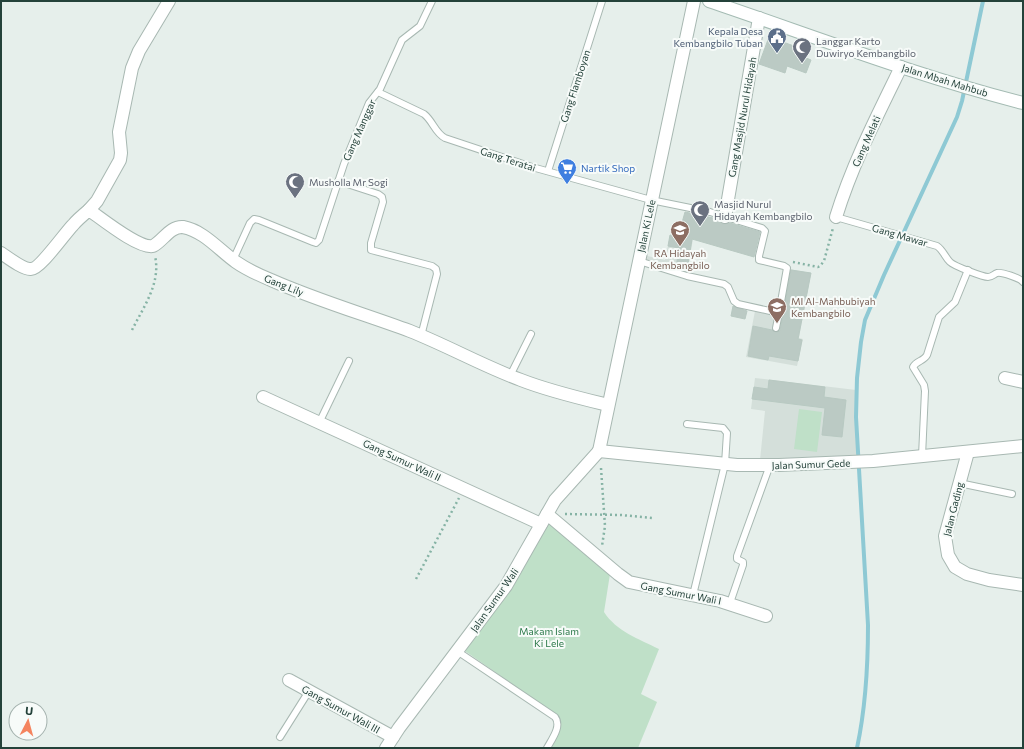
<svg xmlns="http://www.w3.org/2000/svg" width="1024" height="749" font-family="Commissioner,sans-serif">
<style>
.built{fill:#d4dfda}
.green{fill:#bfe0c8}
.lines{fill:none;stroke-linecap:round;stroke-linejoin:round}
.stream{stroke:#8ec9d4;stroke-width:4}
.building{fill:#bbcac4;stroke:#b8c9c2}
.lane-casing{stroke:#a8b8b2;stroke-width:8}
.street-casing{stroke:#a8b8b2;stroke-width:14}
.secondary-casing{stroke:#a4bbb3;stroke-width:14}
.path{stroke:#86b3a5;stroke-width:2.5;stroke-dasharray:2 3;stroke-linecap:butt}
.lane{stroke:#fff;stroke-width:6}
.street{stroke:#fff;stroke-width:12}
.secondary{stroke:#fff;stroke-width:12}
.labels{text-anchor:middle;stroke-width:4;stroke-linejoin:round;paint-order:stroke}
.service-label{font-size:10px;fill:#4e5e75;stroke:#f7fbf9;text-anchor:end}
.worship-label{font-size:10px;fill:#5b616d;stroke:#f7fbf9;text-anchor:start}
.street-label{font-size:10px;fill:#24423a;stroke:#f7fbf9}
.shop-label{font-size:10px;fill:#366cbe;stroke:#f7fbf9;text-anchor:start}
.education-label{font-size:10px;fill:#785e54;stroke:#f7fbf9}
.park-label{font-size:10px;fill:#2d7a4b;stroke:#f7fbf9}
</style>
<rect width="100%" height="100%" fill="#e6efeb"/>
<g class="built">
<polygon points="670,235 693,239 687,274 642,260 643,255 665,260"/>
<polygon points="784,268 811,273 799,338 803,339 797,366 746,357 756,306 776,309"/>
<polygon points="755,378 856,390 856,417 858,457 760,460 765,411 751,409"/>
</g>
<g class="green">
<polygon points="799,409 822,412 817,452 794,449"/>
<path d="M 548,522 L 610,574 L 604,612 C 616,631 639,639 659,649 L 641,694 L 657,702 L 638,748 L 551,748 C 556,738 564,728 559,717 L 465,651 L 514,585 Z"/>
</g>
<g class="lines">
<path class="stream" d="M 857,748 C 866,706 868,668 868,625 L 856,417 L 857,378 L 861,342 L 865,320 L 884,275 L 957,117 L 962,101 L 983,1"/>
</g>
<g class="building">
<polygon points="769,37 794,46 792,52 811,60 806,73 787,66 785,73 759,64"/>
<polygon points="685,212 718,219 720,222 723,224 730,223 760,232 754,257 692,239 687,271 676,268 679,248 668,246 670,235 678,237"/>
<polygon points="791,270 811,273 798,339 802,340 798,361 769,356 768,360 748,356 753,326 772,330 776,332 780,331"/>
<polygon points="733,306 747,311 745,319 731,316"/>
<polygon points="769,380 825,387 824,397 846,400 842,437 822,435 825,408 752,399 754,387 768,389"/>
</g>
<g class="lines">
<defs>
<g id="lane">
<path d="M 378,92 L 424,114 C 433,121 435,133 445,138 L 532,167 L 651,200 L 710,212 L 762,228 L 765,231 L 759,256 L 759,260 L 784,266 L 787,268 L 779,313"/>
<polyline points="548,171 602,1"/>
<polyline points="338,181 378,194 382,197 383,202 371,243 371,250 432,266 436,269 437,274 421,336"/>
<path d="M 836,217 L 937,246 C 943,250 945,257 950,262 C 954,266 983,277 988,277 C 992,277 994,274 997,273 C 1002,272 1020,278 1023,282"/>
<polyline points="233,260 250,223 254,219 259,220 313,242 316,243 319,240 344,164 369,103 380,89 402,40 420,26 432,1"/>
<polyline points="639,261 687,276 724,284 728,287 734,301 738,304 779,313 776,328"/>
<polyline points="510,376 531,334"/>
<polyline points="319,423 349,361"/>
<polyline points="687,424 723,428 727,433 725,464 693,595"/>
<path d="M 922,456 L 925,391 L 924,385 L 913,367 C 916,361 924,361 927,355 L 939,317 L 955,302 L 968,270"/>
<polyline points="959,483 1012,494"/>
<polyline points="730,603 743,565 743,562 737,559 737,556 770,465"/>
<path d="M 457,651 L 555,717 C 562,726 552,739 547,748"/>
<polyline points="280,737 309,691"/>
</g>
<g id="street">
<polyline points="89,210 97,201 120,160 121,153 119,132 132,68 139,51 169,1"/>
<polyline points="725,217 759,18"/>
<path d="M 836,217 C 852,165 877,116 901,67"/>
<path d="M 1,253 C 7,257 24,270 31,269 C 40,269 65,233 73,225 C 77,220 83,215 89,210 C 102,219 139,249 153,246 C 163,241 170,226 183,227 C 204,231 219,250 236,262 C 246,269 259,275 271,280 C 316,300 364,314 410,331 C 448,346 483,366 521,380 C 549,391 579,398 608,405"/>
<polyline points="1005,378 1023,382"/>
<polyline points="263,397 541,524"/>
<polyline points="599,451 694,1"/>
<polyline points="599,451 737,465 779,465 873,461 1023,446"/>
<polyline points="968,452 945,536 948,555 955,567 967,574 989,580 1023,585"/>
<polyline points="547,514 618,574 629,582 720,601 766,616"/>
<polyline points="289,680 393,737"/>
<polyline points="386,748 399,728 506,586 555,500 599,451"/>
</g>
<path id="secondary" d="M 709,1 C 813,36 916,76 1023,103"/>
</defs>
<use href="#lane" class="lane-casing"/>
<use href="#street" class="street-casing"/>
<use href="#secondary" class="secondary-casing"/>
<g class="path">
<polyline points="793,262 818,267 820,266 824,261 833,228"/>
<path d="M 132,330 C 144,306 161,283 155,256"/>
<polyline points="601,468 605,526 602,546"/>
<polyline points="565,514 621,515 652,518"/>
<polyline points="416,579 459,498"/>
</g>
<use href="#lane" class="lane"/>
<use href="#street" class="street"/>
<use href="#secondary" class="secondary"/>
</g>
<defs>
<symbol id="civic-pin" viewBox="-11 -11 22 30"><path d="M0 17L-7.5 6A9.5 9.5 0 1 1 7.5 6Z" fill="#5c6f8a" stroke="#f7fbf9"/><path d="M-.6-6.5H3V-4.5H.6V-3L4-1V1h2V6H-6V1h2V-1L-.6-3ZM-1.2 2.5V6h2.4V2.5Z" fill="#fff"/></symbol>
<symbol id="mosque-pin" viewBox="-11 -11 22 30"><path d="M0 17L-7.5 6A9.5 9.5 0 1 1 7.5 6Z" fill="#6b7280" stroke="#f7fbf9"/><path d="M3.5-4.9A6 6 0 1 0 3.5 4.9A5 5 0 1 1 3.5-4.9Z" fill="#fff"/></symbol>
<symbol id="supermarket-pin" viewBox="-11 -11 22 30"><path d="M0 17L-7.5 6A9.5 9.5 0 1 1 7.5 6Z" fill="#3f7fe0" stroke="#f7fbf9"/><path d="M-6-5.5h2.5l.6 2H6L4.5 2H-2.5L-4.4-4H-6ZM-1.5 3.2a1.3 1.3 0 1 0 .1 0ZM3 3.2a1.3 1.3 0 1 0 .1 0Z" fill="#fff"/></symbol>
<symbol id="school-pin" viewBox="-11 -11 22 30"><path d="M0 17L-7.5 6A9.5 9.5 0 1 1 7.5 6Z" fill="#8d6e63" stroke="#f7fbf9"/><path d="M0-5L7-2L0 1L-7-2ZM-4 1L0 2.5L4 1V4Q0 6-4 4Z" fill="#fff"/></symbol>
</defs>
<g fill-rule="evenodd">
<use href="#civic-pin" x="766" y="26" width="22" height="30"/>
<use href="#mosque-pin" x="791" y="36" width="22" height="30"/>
<use href="#supermarket-pin" x="556" y="157" width="22" height="30"/>
<use href="#mosque-pin" x="284" y="171" width="22" height="30"/>
<use href="#mosque-pin" x="689" y="199" width="22" height="30"/>
<use href="#school-pin" x="669" y="219" width="22" height="30"/>
<use href="#school-pin" x="766" y="296" width="22" height="30"/>
</g>
<g class="labels">
<g class="service-label">
<text x="763" y="35">Kepala Desa<tspan x="763" dy="12">Kembangbilo Tuban</tspan></text>
</g>
<g class="worship-label">
<text x="816" y="45">Langgar Karto<tspan x="816" dy="12">Duwiryo Kembangbilo</tspan></text>
<text x="309" y="186">Musholla Mr Sogi</text>
<text x="714" y="208">Masjid Nurul<tspan x="714" dy="12">Hidayah Kembangbilo</tspan></text>
</g>
<g class="street-label">
<text transform="translate(945 80) rotate(17)" y="4">Jalan Mbah Mahbub</text>
<text transform="translate(575 86) rotate(-72)" y="4">Gang Flamboyan</text>
<text transform="translate(742 117) rotate(-80)" y="4">Gang Masjid Nurul Hidayah</text>
<text transform="translate(359 130) rotate(-66)" y="4">Gang Manggar</text>
<text transform="translate(866 141) rotate(-66)" y="4">Gang Melati</text>
<text transform="translate(508 159) rotate(18)" y="4">Gang Teratai</text>
<text transform="translate(646 226) rotate(-78)" y="4">Jalan Ki Lele</text>
<text transform="translate(900 235) rotate(16)" y="4">Gang Mawar</text>
<text transform="translate(284 285) rotate(22)" y="4">Gang Lily</text>
<text transform="translate(402 460) rotate(25)" y="4">Gang Sumur Wali II</text>
<text transform="translate(811 464) rotate(-2)" y="4">Jalan Sumur Gede</text>
<text transform="translate(953 509) rotate(-76)" y="4">Jalan Gading</text>
<text transform="translate(681 593) rotate(11)" y="4">Gang Sumur Wali I</text>
<text transform="translate(494 600) rotate(-55)" y="4">Jalan Sumur Wali</text>
<text transform="translate(341 709) rotate(29)" y="4">Gang Sumur Wali III</text>
</g>
<g class="shop-label">
<text x="581" y="172">Nartik Shop</text>
</g>
<g class="education-label">
<text x="680" y="257">RA Hidayah<tspan x="680" dy="12">Kembangbilo</tspan></text>
<text x="791" y="305" text-anchor="start">MI Al-Mahbubiyah<tspan x="791" dy="12">Kembangbilo</tspan></text>
</g>
<g class="park-label">
<text x="549" y="635">Makam Islam<tspan x="549" dy="12">Ki Lele</tspan></text>
</g>
</g>
<rect width="1024" height="749" fill="none" stroke="#24423a" stroke-width="4"/>
<g transform="translate(28 721) rotate(6)"><circle r="19" fill="#f7fbf9" stroke="#a3b1ad"/>
<path d="M0-3L7 15L0 10L-7 15Z" fill="#f4845f"/>
<text y="-6" font-size="11" font-weight="bold" text-anchor="middle" fill="#24423a">U</text>
</g>
</svg>
